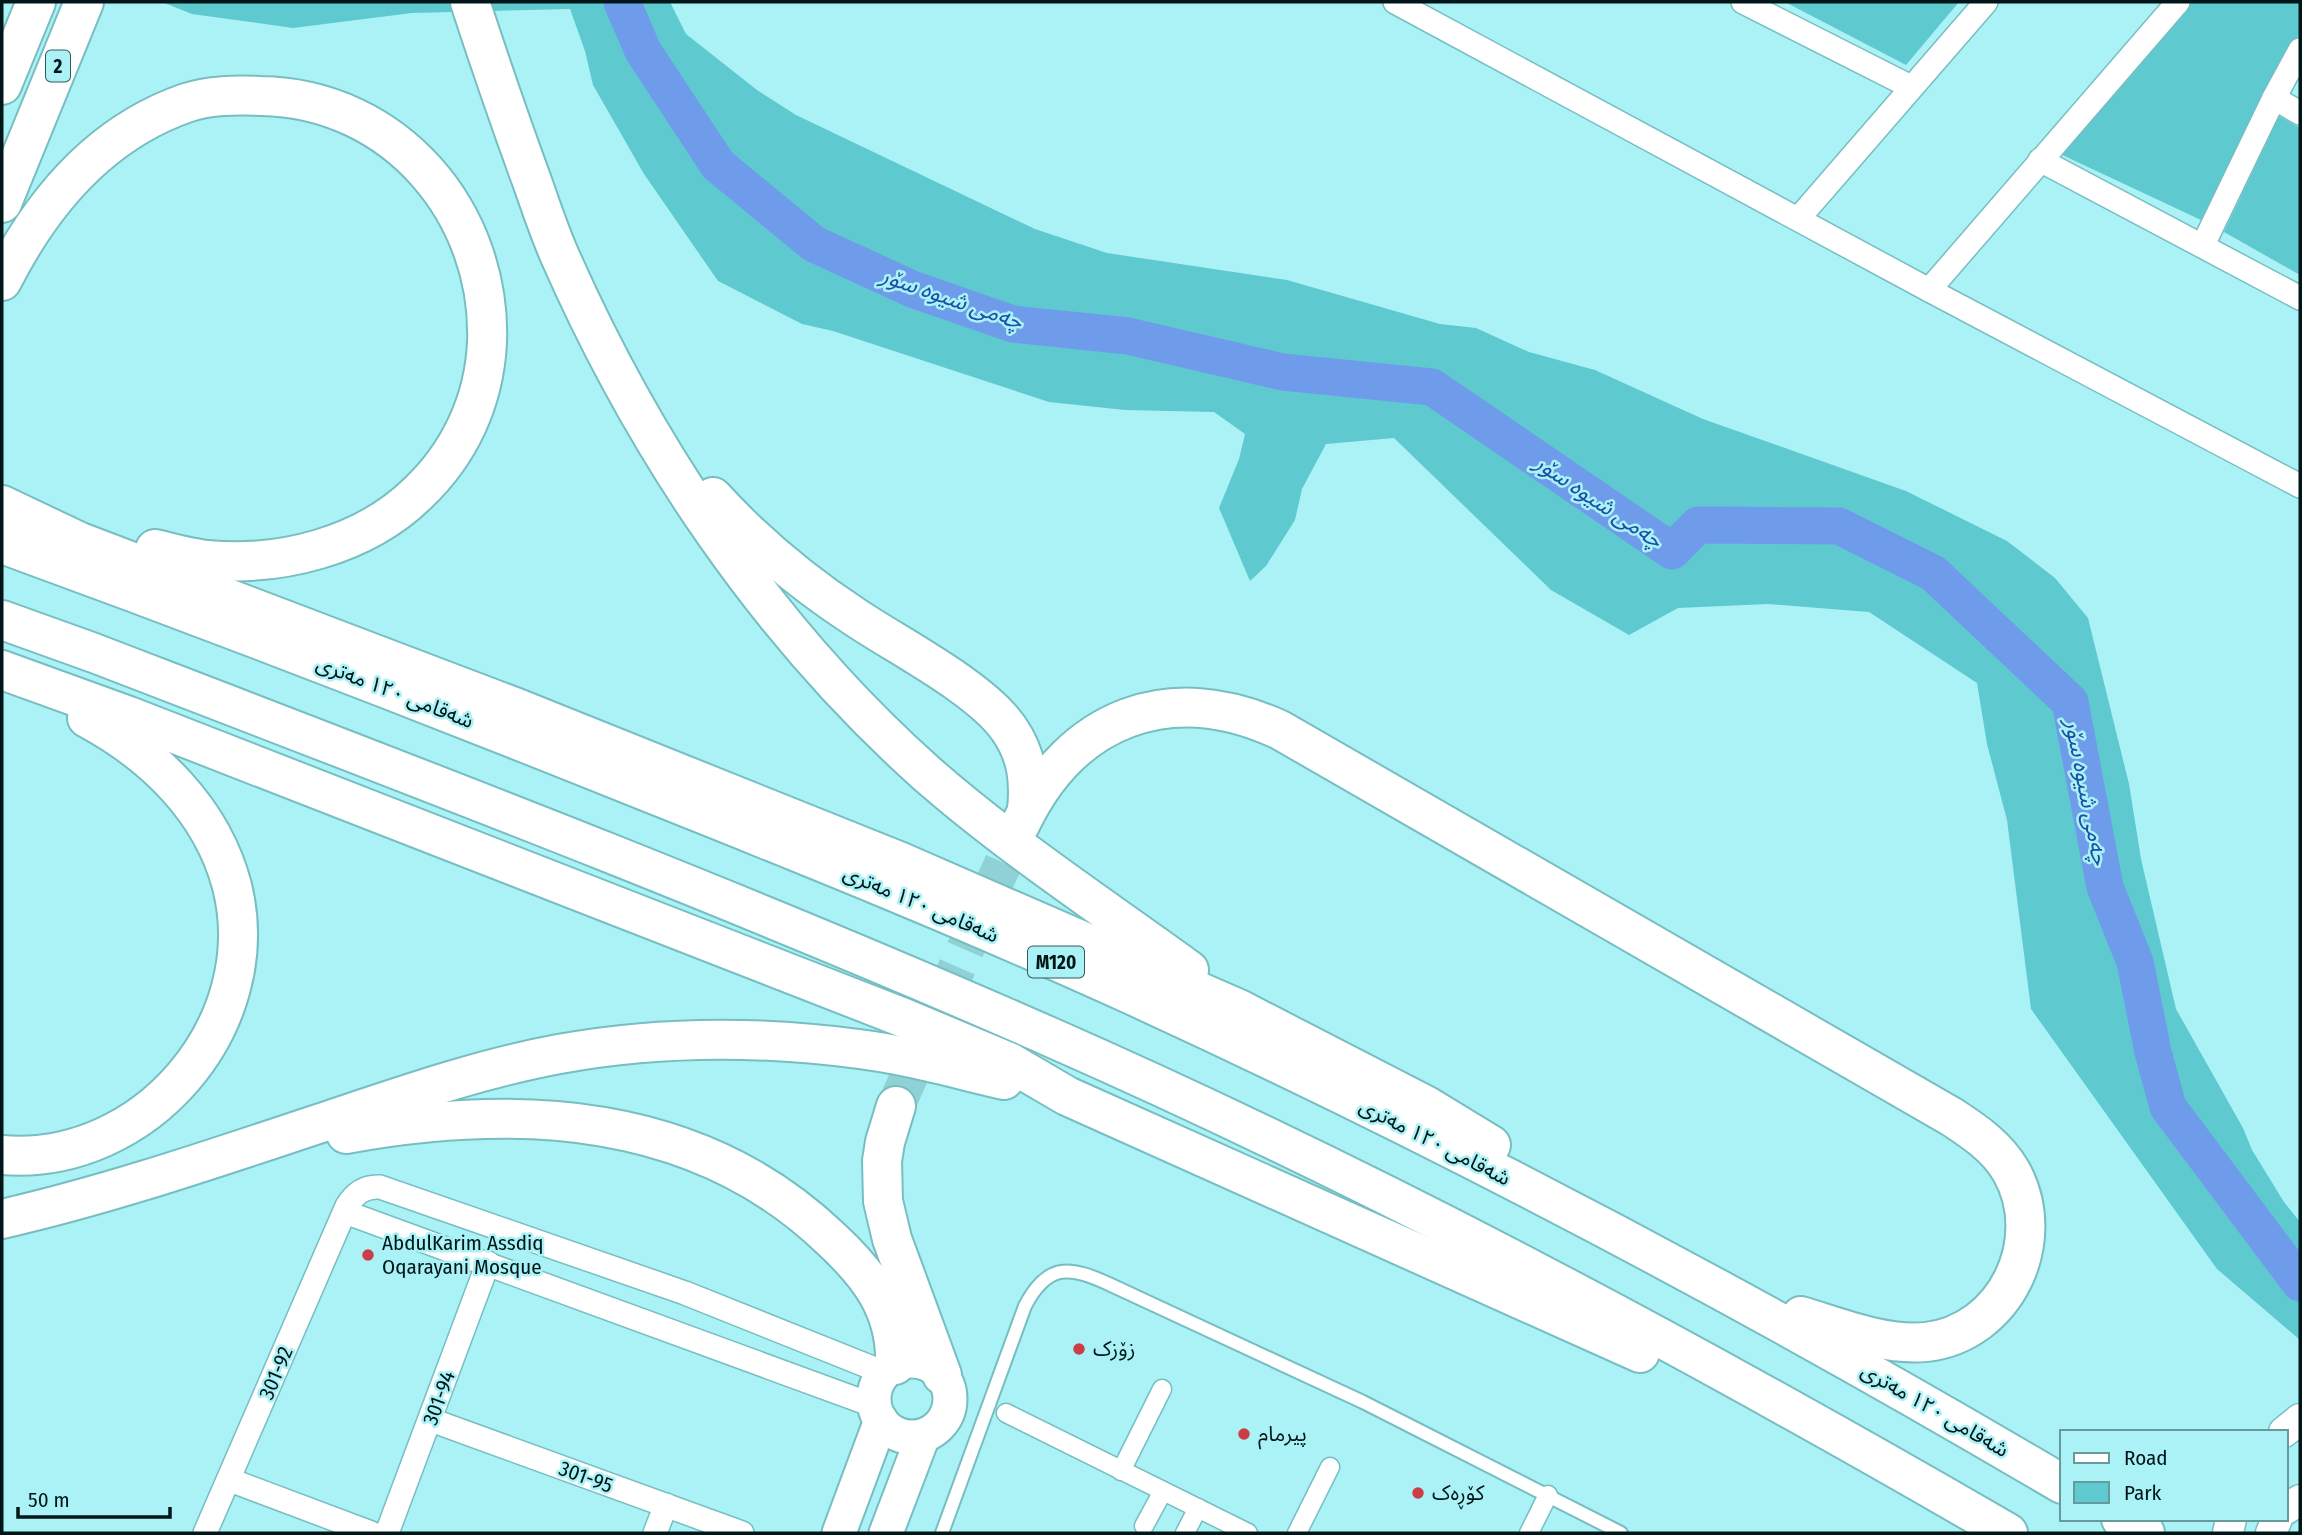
<svg xmlns="http://www.w3.org/2000/svg" width="2302" height="1535" font-family="'Fira Sans Condensed','Noto Sans Arabic',sans-serif">
<style>
.green{fill:#5fc9d0}
.lines{fill:none;stroke-linecap:round;stroke-linejoin:round}
.river{stroke:#6f9cea;stroke-width:37}
.motorway-tunnel{stroke:#90d1d5;stroke-width:38;stroke-dasharray:38 19;stroke-linecap:butt}
.service-casing{stroke:#77bec2;stroke-width:16}
.pedestrian-casing{stroke:#77bec2;stroke-width:21}
.minor-casing{stroke:#77bec2;stroke-width:26}
.tertiary-casing{stroke:#77bec2;stroke-width:33}
.secondary-casing{stroke:#77bec2;stroke-width:37}
.trunk-casing{stroke:#77bec2;stroke-width:42}
.motorway-casing{stroke:#77bec2;stroke-width:42}
.service{stroke:#fff;stroke-width:12}
.pedestrian{stroke:#fff;stroke-width:18}
.minor{stroke:#fff;stroke-width:23}
.tertiary{stroke:#fff;stroke-width:30}
.secondary{stroke:#fff;stroke-width:33}
.trunk{stroke:#fff;stroke-width:38}
.motorway{stroke:#fff;stroke-width:38}
.poi-dot{fill:#cd3d47;stroke:#aaf2f6;stroke-width:2.5}
.labels{text-anchor:middle;stroke-width:5;stroke-linejoin:round;paint-order:stroke}
.shield{fill:#aaf2f6;stroke:#33585b;stroke-width:2}
.shield-label{font-size:19px;font-weight:bold;fill:#001618}
.street-label{font-size:21px;fill:#001618;stroke:#aaf2f6}
.poi-label{font-size:21px;fill:#001618;stroke:#aaf2f6;text-anchor:start}
.water-label{font-size:23px;font-style:italic;fill:#1b4ea8;stroke:#aaf2f6}
</style>
<rect width="100%" height="100%" fill="#aaf2f6"/>
<g class="green">
<polygon points="162,2 670,2 686,34 757,90 796,115 1035,229 1107,253 1287,280 1440,324 1476,328 1529,352 1595,370 1703,419 1906,491 2007,541 2055,578 2088,618 2129,784 2141,859 2176,1009 2243,1128 2252,1150 2284,1202 2300,1222 2300,1340 2217,1269 2031,1009 2007,820 1987,744 1977,683 1869,612 1768,604 1678,608 1629,635 1551,590 1394,438 1326,444 1302,489 1295,520 1266,566 1250,581 1219,508 1239,459 1245,434 1214,412 1125,410 1049,402 833,331 802,324 718,281 644,174 593,85 585,51 570,9 412,13 293,28 192,14"/>
<polygon points="1785,2 1959,2 1906,65"/>
<polygon points="2182,2 2300,2 2300,33 2201,220 2058,153"/>
<polygon points="2279,116 2300,128 2300,275 2224,232"/>
</g>
<g class="lines">
<polyline class="river" points="622,2 643,51 718,165 814,244 912,289 1013,324 1128,336 1283,372 1432,387 1672,551 1698,525 1839,526 1933,573 2070,702 2105,887 2135,962 2153,1052 2168,1107 2300,1283"/>
<polyline class="motorway-tunnel" points="896,1106 1020,825"/>
<defs>
<path id="service" d="M 942,1533 L 1025,1306 C 1048,1262 1070,1266 1111,1285 L 1363,1402 L 1621,1533"/>
<g id="pedestrian">
<polyline points="1006,1413 1248,1533"/>
<polyline points="1121,1471 1162,1389"/>
<polyline points="1144,1526 1163,1491"/>
<polyline points="1185,1533 1198,1508"/>
<polyline points="1297,1533 1330,1467"/>
<polyline points="1529,1533 1548,1495"/>
</g>
<g id="minor">
<polyline points="1395,2 1929,290 2300,486"/>
<polyline points="1743,2 1911,87"/>
<polyline points="2274,98 2300,113"/>
<polyline points="2040,160 2300,298"/>
<polyline points="1798,219 1986,2"/>
<polyline points="2203,245 2274,98 2300,50"/>
<polyline points="1929,290 2178,2"/>
<polyline points="345,1212 875,1406"/>
<polyline points="431,1420 742,1533"/>
<polyline points="230,1480 371,1533"/>
<path d="M 205,1533 L 347,1206 C 355,1193 365,1186 380,1187 L 685,1293 L 885,1373"/>
<polyline points="387,1533 488,1263"/>
<polyline points="655,1533 666,1505"/>
</g>
<g id="tertiary">
<polyline points="2284,1432 2300,1419"/>
<polyline points="2286,1509 2300,1500"/>
<polyline points="2228,1533 2231,1519"/>
<polyline points="2271,1533 2277,1519"/>
</g>
<g id="secondary">
<circle cx="912" cy="1399" r="38"/>
<polyline points="839,1533 881,1420"/>
<polyline points="886,1533 923,1436"/>
</g>
<g id="trunk">
<polyline points="2,85 36,2"/>
<polyline points="2,203 84,2"/>
</g>
<g id="motorway">
<path d="M 470,2 C 490,63 511,124 533,184 C 541,207 549,231 559,254 C 644,448 767,631 926,773 C 1008,845 1101,906 1189,970"/>
<path d="M 2,281 C 42,202 100,133 186,103 C 210,95 236,95 261,96 C 395,98 492,213 487,343 C 484,401 460,453 418,493 C 364,546 280,567 207,560 C 190,558 172,553 155,549"/>
<path d="M 713,497 C 755,543 803,583 855,617 C 898,646 981,688 1009,729 C 1027,755 1030,780 1027,810"/>
<polyline points="2,505 80,542 517,708 901,862 1239,1009 1427,1106 1491,1145"/>
<path d="M 2,544 C 216,622 429,704 640,789 C 806,855 972,922 1134,996 C 1452,1142 1761,1306 2062,1484"/>
<path d="M 2,620 L 94,653 C 414,776 735,898 1048,1036 C 1378,1181 1696,1352 2008,1533"/>
<polyline points="2,670 129,716 904,1018 1009,1062 1067,1096 1640,1353"/>
<path d="M 1020,825 C 1071,717 1170,679 1280,730 L 1952,1117 C 1975,1132 1997,1147 2011,1171 C 2050,1240 2006,1333 1926,1342 C 1885,1346 1841,1328 1801,1316"/>
<polyline points="896,1106 885,1142 882,1161 883,1201 892,1239 942,1375"/>
<path d="M 346,1134 C 518,1103 697,1111 830,1238 C 869,1274 897,1310 895,1365"/>
<path d="M 2,1155 C 144,1167 267,1025 232,886 C 212,810 154,754 87,718"/>
<path d="M 2,1219 C 111,1194 215,1158 321,1123 C 399,1097 478,1069 559,1054 C 657,1036 760,1036 859,1049 C 908,1055 956,1069 1004,1080"/>
<polyline points="2121,1519 2145,1533"/>
</g>
</defs>
<use href="#service" class="service-casing"/>
<use href="#pedestrian" class="pedestrian-casing"/>
<use href="#minor" class="minor-casing"/>
<use href="#tertiary" class="tertiary-casing"/>
<use href="#secondary" class="secondary-casing"/>
<use href="#trunk" class="trunk-casing"/>
<use href="#motorway" class="motorway-casing"/>
<use href="#service" class="service"/>
<use href="#pedestrian" class="pedestrian"/>
<use href="#minor" class="minor"/>
<use href="#tertiary" class="tertiary"/>
<use href="#secondary" class="secondary"/>
<use href="#trunk" class="trunk"/>
<use href="#motorway" class="motorway"/>
</g>
<g class="poi-dot">
<circle cx="368" cy="1255" r="7"/>
<circle cx="1079" cy="1349" r="7"/>
<circle cx="1244" cy="1434" r="7"/>
<circle cx="1418" cy="1493" r="7"/>
</g>
<g class="labels">
<g class="shield">
<rect x="46" y="50.5" width="24" height="31" rx="5"/>
<rect x="1028" y="946.5" width="56" height="31" rx="5"/>
</g>
<g class="shield-label">
<text x="58" y="73">2</text>
<text x="1056" y="969">M120</text>
</g>
<g class="street-label">
<text transform="translate(395 692) rotate(21)" y="7">شەقامی ١٢٠ مەتری</text>
<text transform="translate(921 904) rotate(23)" y="7">شەقامی ١٢٠ مەتری</text>
<text transform="translate(1435 1142) rotate(27)" y="7">شەقامی ١٢٠ مەتری</text>
<text transform="translate(276 1373) rotate(-67)" y="7">301-92</text>
<text transform="translate(439 1398) rotate(-70)" y="7">301-94</text>
<text transform="translate(1935 1410) rotate(30)" y="7">شەقامی ١٢٠ مەتری</text>
<text transform="translate(586 1477) rotate(20)" y="7">301-95</text>
</g>
<g class="poi-label">
<text x="382" y="1250">AbdulKarim Assdiq<tspan x="382" dy="24">Oqarayani Mosque</tspan></text>
<text x="1093" y="1356">زۆزک</text>
<text x="1258" y="1441">پیرمام</text>
<text x="1432" y="1500">کۆڕەک</text>
</g>
<g class="water-label">
<text transform="translate(952 298) rotate(19)" y="8">چەمی شیوە سۆر</text>
<text transform="translate(1599 501) rotate(34)" y="8">چەمی شیوە سۆر</text>
<text transform="translate(2087 792) rotate(79)" y="8">چەمی شیوە سۆر</text>
</g>
</g>
<rect width="2302" height="1535" fill="none" stroke="#001618" stroke-width="7"/>
<rect x="2060" y="1430" width="228" height="91" fill="#aaf2f6" stroke="#669a9d" stroke-width="2"/>
<rect x="2074" y="1453" width="35" height="10" fill="#ffffff" stroke="#669a9d" stroke-width="2"/>
<text x="2124" y="1465" font-size="21" fill="#001618">Road</text>
<rect x="2074" y="1482" width="35" height="21" fill="#5fc9d0" stroke="#669a9d" stroke-width="2"/>
<text x="2124" y="1500" font-size="21" fill="#001618">Park</text>
<path d="M18 1507v10h152v-10" fill="none" stroke="#001618" stroke-width="3.5"/>
<text x="28" y="1507" font-size="21" fill="#001618" stroke="#aaf2f6" stroke-width="5" paint-order="stroke">50 m</text>
</svg>
